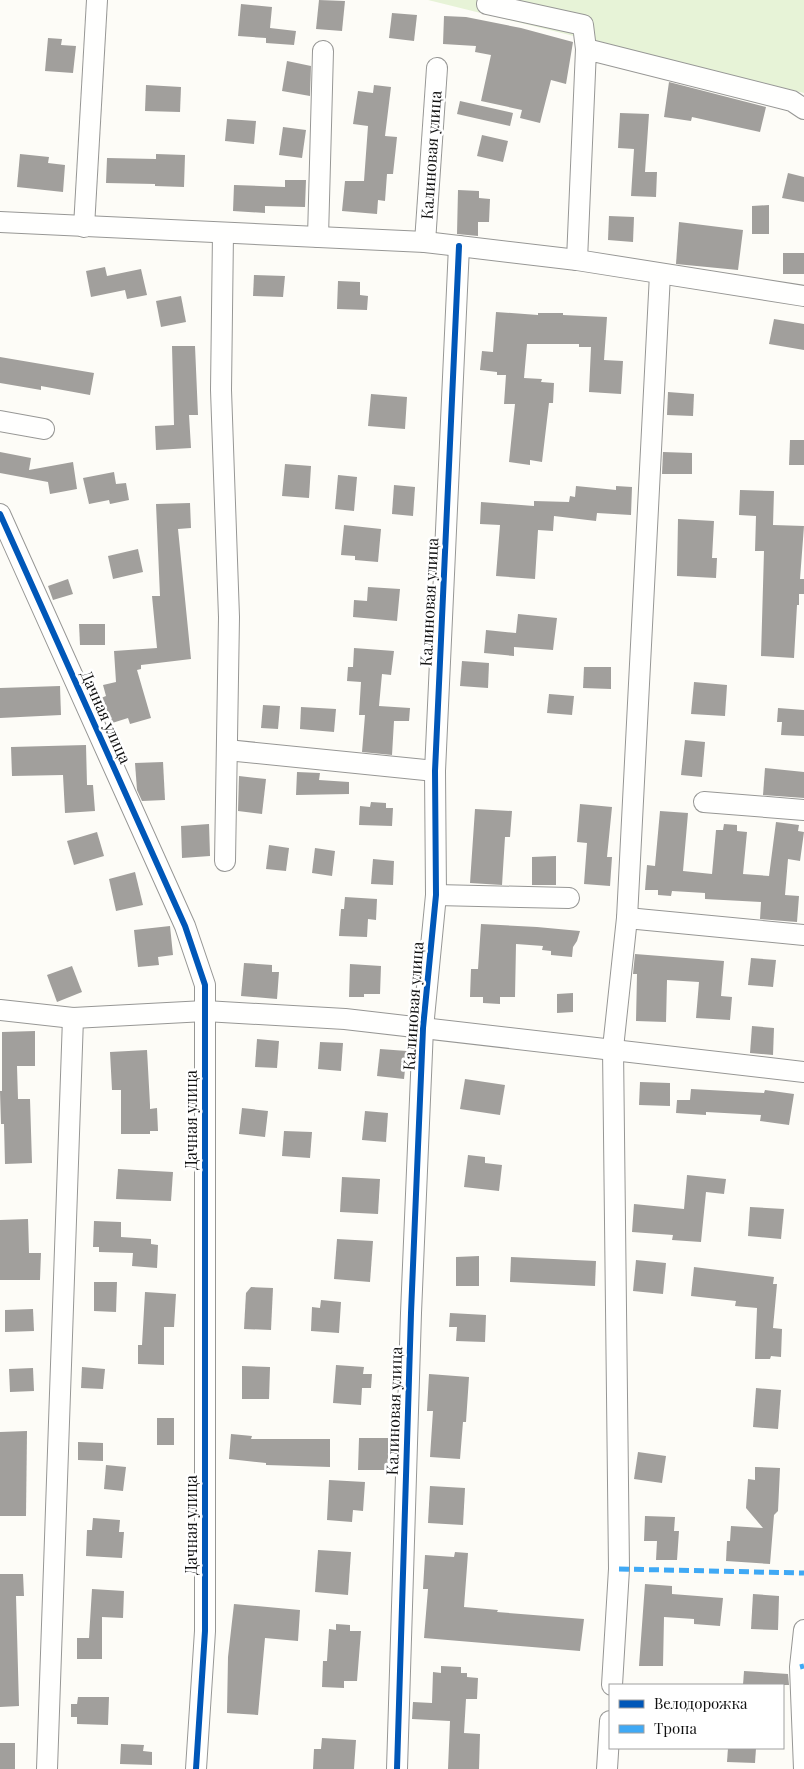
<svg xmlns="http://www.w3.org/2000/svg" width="804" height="1769" font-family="'Playfair Display',serif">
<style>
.green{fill:#e7f3d7}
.building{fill:#a19f9c}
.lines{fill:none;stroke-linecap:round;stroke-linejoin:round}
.minor-casing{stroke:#979795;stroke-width:22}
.minor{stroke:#fffffe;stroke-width:20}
.quiet{stroke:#3fa9f5;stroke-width:5;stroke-dasharray:10 5;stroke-linecap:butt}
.cycleway-casing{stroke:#fff;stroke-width:9}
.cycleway{stroke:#0057b8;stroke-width:6}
.labels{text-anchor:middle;stroke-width:5;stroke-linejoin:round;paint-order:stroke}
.street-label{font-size:16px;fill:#111;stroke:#fff}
</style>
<rect width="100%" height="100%" fill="#fdfcf7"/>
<polygon class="green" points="428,0 804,0 804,93"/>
<g class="building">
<polygon points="319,0 345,1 342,31 316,29"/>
<polygon points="241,4 272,7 270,28 296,31 294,45 266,43 266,38 238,36"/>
<polygon points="392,13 417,15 414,41 389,38"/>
<polygon points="444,16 466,17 521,28 573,42 566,84 551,80 540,123 520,118 522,110 481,101 491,55 475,52 476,46 443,44"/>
<polygon points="48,38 62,39 61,45 76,46 73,73 45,71"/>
<polygon points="287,61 311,66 310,96 282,91"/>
<polygon points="669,82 766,107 760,132 692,117 691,121 664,117"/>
<polygon points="146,85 181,87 180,112 145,111"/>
<polygon points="374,85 391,87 385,136 397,137 393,174 387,174 385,201 378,200 377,214 342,211 345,181 364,181 368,126 353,124 358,91 373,93"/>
<polygon points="460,101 513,113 510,126 457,114"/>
<polygon points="620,113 649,114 645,172 657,172 656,197 631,196 634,149 618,148"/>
<polygon points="227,119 256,121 254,144 225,141"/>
<polygon points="283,127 306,130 302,158 279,155"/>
<polygon points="482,135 508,141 503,162 477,156"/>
<polygon points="20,154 49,157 48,163 65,165 63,192 17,187"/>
<polygon points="156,154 185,155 184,187 155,186 155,184 106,183 107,158 156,159"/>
<polygon points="788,173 804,177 804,202 782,198"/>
<polygon points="285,180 306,180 305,207 265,206 265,213 233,211 234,185 285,187"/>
<polygon points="458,190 479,191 479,198 490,199 489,222 478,222 478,236 457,234"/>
<polygon points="769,205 769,234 752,234 752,206"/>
<polygon points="609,216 634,217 633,242 608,240"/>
<polygon points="679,222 743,230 738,270 676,264"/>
<rect x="783" y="253" width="21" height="21"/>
<polygon points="105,267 107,276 141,269 147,295 127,299 125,290 91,297 86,271"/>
<polygon points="254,275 285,276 283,297 253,296"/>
<polygon points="338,281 360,282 360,295 368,296 367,310 337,309"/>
<polygon points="181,296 186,322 161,327 156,301"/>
<polygon points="496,312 538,315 538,313 563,313 563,315 607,317 604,360 623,361 621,394 589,392 591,347 579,347 579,344 527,344 524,378 542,379 541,382 554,383 553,403 549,403 542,462 530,460 530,465 509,462 515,404 504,404 506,375 497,375 497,372 480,370 482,351 493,352"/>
<polygon points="774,319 804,324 804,350 769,344"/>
<polygon points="172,346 195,346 198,415 189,415 191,448 156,450 155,426 174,425"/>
<polygon points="0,357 94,373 90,395 41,386 41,390 0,383"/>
<polygon points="668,392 694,394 693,416 667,415"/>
<polygon points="371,394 407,397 405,429 368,426"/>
<polygon points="790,440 804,440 804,465 789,465"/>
<polygon points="0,452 31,458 29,470 73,462 77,489 50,494 48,482 0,473"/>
<polygon points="663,452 692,453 692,474 662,474"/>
<polygon points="285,464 311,466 309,498 282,496"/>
<polygon points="114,472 116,484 126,483 129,500 110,504 109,500 89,504 83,478"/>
<polygon points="338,475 357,477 354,511 335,509"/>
<polygon points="394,485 415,487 413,516 392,514"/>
<polygon points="576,486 616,490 616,486 632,487 631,515 597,513 596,521 554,516 553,531 538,530 535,579 496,576 500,525 480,524 481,502 534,506 534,501 569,502 570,496 575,497"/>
<polygon points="740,490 774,491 773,525 804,526 800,579 804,579 804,594 799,594 799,605 797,605 794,658 761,656 764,551 755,551 756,516 739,515"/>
<polygon points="190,503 191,528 178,529 191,659 141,665 141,669 137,670 151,718 130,724 128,718 109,724 101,698 106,696 103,685 116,682 114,651 157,648 152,596 160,596 156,504"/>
<polygon points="678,519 714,521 712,558 717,558 716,578 677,576"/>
<polygon points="344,525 381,529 378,562 355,560 355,556 341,555"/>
<polygon points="138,549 143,572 113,579 108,556"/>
<polygon points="68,579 73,594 53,600 48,586"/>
<polygon points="368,587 400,589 397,621 353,617 354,600 367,601"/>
<polygon points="518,614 557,618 553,650 514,647 514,656 484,653 486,630 516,633"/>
<polygon points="79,624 105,624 105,645 80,645"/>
<polygon points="354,648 394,651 391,675 382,674 379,706 410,708 409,721 394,721 392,755 362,752 365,715 359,715 361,682 347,681 348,667 353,667"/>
<polygon points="462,661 489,663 488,688 460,686"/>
<polygon points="584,667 611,667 611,689 583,688"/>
<polygon points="694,682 727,685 725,716 691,714"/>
<polygon points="60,686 61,715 0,718 0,688"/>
<polygon points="549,694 574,696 572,715 547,713"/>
<polygon points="263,705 280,706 278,729 261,728"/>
<polygon points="301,707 336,709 334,732 300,729"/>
<polygon points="778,708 804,710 804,736 781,735 782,722 777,722"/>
<polygon points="685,740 705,742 702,777 681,775"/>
<polygon points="86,745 87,785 93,785 95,811 65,813 63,775 12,776 11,747"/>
<polygon points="163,762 165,800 142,801 137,790 135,763"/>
<polygon points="765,768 804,772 804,798 763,795"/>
<polygon points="297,772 320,773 319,780 349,782 349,794 296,795"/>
<polygon points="239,776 266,779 262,814 238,811"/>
<polygon points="371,802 386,803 386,808 393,808 392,826 359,825 360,806 370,807"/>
<polygon points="580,804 612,807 607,857 612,857 610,886 584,884 587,843 577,842"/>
<polygon points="475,809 512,811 510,837 505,837 502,885 470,883"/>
<polygon points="660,811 688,813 683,871 712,874 716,830 723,830 724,824 737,825 737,831 747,832 743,874 769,876 776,822 799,825 798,831 804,832 800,861 788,859 785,895 799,896 797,922 760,919 761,902 705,899 705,893 672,891 671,896 658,895 658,890 645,890 647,865 655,866"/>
<polygon points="209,824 210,856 182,858 181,826"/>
<polygon points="97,832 104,856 74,865 67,841"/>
<polygon points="269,845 289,848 286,871 266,869"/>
<polygon points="315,848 335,851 332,876 312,873"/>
<polygon points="556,856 556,885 532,885 532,857"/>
<polygon points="373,859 394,861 393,885 371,884"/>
<polygon points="135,872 143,905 116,911 109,879"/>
<polygon points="345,897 377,899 376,920 368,919 367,937 339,936 341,909 344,909"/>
<polygon points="481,924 537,927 580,931 577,941 573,947 572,957 551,955 551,951 542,950 543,946 516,944 515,997 500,997 500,1004 483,1003 483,997 470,997 471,969 478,969"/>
<polygon points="170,926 173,955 158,957 159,965 138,967 134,930"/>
<polygon points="635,954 724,961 721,996 732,997 730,1020 696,1018 699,982 667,980 666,1022 636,1021 637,974 633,974"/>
<polygon points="751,958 776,960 773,987 748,985"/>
<polygon points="244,963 272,965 272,972 279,972 277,999 241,996"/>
<polygon points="350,964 381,966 380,994 364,994 364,997 349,997"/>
<polygon points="72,966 82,992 57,1002 47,975"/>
<polygon points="573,993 573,1012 557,1013 557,994"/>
<polygon points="752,1026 774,1028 773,1055 750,1053"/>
<polygon points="35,1031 35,1066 17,1066 18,1099 30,1099 32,1163 5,1164 4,1124 1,1124 0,1091 2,1091 2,1032"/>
<polygon points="257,1039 279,1041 277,1068 255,1067"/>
<polygon points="320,1042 343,1043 341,1071 318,1069"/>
<polygon points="380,1049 407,1051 404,1079 377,1076"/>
<polygon points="147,1050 150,1105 150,1109 157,1108 158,1131 150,1131 150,1134 121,1134 121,1090 112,1090 110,1052"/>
<polygon points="465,1079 505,1085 500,1115 460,1109"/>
<polygon points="640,1082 670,1083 670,1106 639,1105"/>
<polygon points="691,1089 764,1093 765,1090 794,1094 789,1125 760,1121 761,1115 706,1112 706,1115 676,1113 677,1100 690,1100"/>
<polygon points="242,1108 268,1111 265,1137 239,1134"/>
<polygon points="365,1111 388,1113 386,1142 362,1140"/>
<polygon points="284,1131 312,1132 310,1158 282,1156"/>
<polygon points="468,1155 485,1157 485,1163 502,1165 499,1191 464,1187"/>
<polygon points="118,1169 173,1172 171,1201 116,1199"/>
<polygon points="687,1175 726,1179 724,1194 706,1192 701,1242 672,1240 673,1235 632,1232 634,1204 684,1209"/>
<polygon points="342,1177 380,1179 378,1214 340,1212"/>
<polygon points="750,1207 784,1209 781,1239 748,1236"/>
<polygon points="28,1219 29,1253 41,1253 40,1280 0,1280 0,1220"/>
<polygon points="94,1221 121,1222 121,1237 151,1239 151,1244 158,1245 157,1268 132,1266 133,1253 99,1252 99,1247 93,1247"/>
<polygon points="337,1239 373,1241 370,1282 334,1279"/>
<polygon points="479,1256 479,1286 456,1286 456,1257"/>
<polygon points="511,1257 596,1261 595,1286 510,1282"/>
<polygon points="636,1260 666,1263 663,1294 633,1291"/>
<polygon points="694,1267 774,1277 773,1284 777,1284 773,1328 782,1329 781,1357 771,1356 770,1359 755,1359 757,1308 735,1306 736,1301 691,1296"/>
<polygon points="94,1282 117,1282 116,1312 94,1311"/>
<polygon points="251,1287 273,1288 271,1330 244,1329 246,1293"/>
<polygon points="145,1292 176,1294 174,1327 164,1327 164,1365 138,1364 138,1345 142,1345"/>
<polygon points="321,1300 341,1302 339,1333 311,1331 312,1307 320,1308"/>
<polygon points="33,1309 34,1331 5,1332 5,1310"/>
<polygon points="450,1313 486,1315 485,1342 456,1341 457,1327 449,1327"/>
<polygon points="336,1365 364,1367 363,1374 372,1374 371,1388 362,1388 361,1405 333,1403"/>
<polygon points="242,1366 270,1367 269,1399 242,1399"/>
<polygon points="82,1367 105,1369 103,1389 81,1388"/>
<polygon points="33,1368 34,1391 10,1392 9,1369"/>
<polygon points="429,1374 469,1377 466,1422 463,1422 460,1459 430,1457 433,1411 427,1411"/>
<polygon points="756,1388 781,1390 778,1429 753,1427"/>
<rect x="157" y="1418" width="17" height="27"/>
<polygon points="27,1431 26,1516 0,1516 0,1432"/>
<polygon points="231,1434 252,1436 251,1439 330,1439 330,1467 266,1465 266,1463 229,1459"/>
<polygon points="359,1438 388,1438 388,1470 358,1470"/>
<polygon points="78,1442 103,1443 103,1461 78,1460"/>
<polygon points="638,1452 666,1456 662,1483 634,1479"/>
<polygon points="106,1465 126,1467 123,1491 104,1489"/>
<polygon points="755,1467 780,1468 778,1511 774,1515 770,1564 726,1561 727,1541 730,1541 731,1526 763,1528 746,1508 748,1479 755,1480"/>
<polygon points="329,1480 365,1482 363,1511 353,1510 352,1522 327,1520"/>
<polygon points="430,1486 465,1488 463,1525 428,1523"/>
<polygon points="645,1516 675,1517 674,1531 679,1531 677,1560 656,1560 657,1541 644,1541"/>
<polygon points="93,1518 120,1520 119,1532 124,1532 122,1558 86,1556 87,1530 92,1530"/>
<polygon points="318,1550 351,1552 348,1595 315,1592"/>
<polygon points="455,1552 468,1553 464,1607 498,1610 497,1612 584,1619 580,1651 424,1638 428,1589 423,1589 425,1555 454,1557"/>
<polygon points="0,1574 23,1574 24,1596 16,1596 19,1706 0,1707"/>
<polygon points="645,1584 672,1586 672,1594 723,1598 720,1626 694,1624 694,1619 664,1617 663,1666 639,1666"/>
<polygon points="92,1589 124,1591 123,1618 102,1617 102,1659 77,1659 77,1638 89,1638"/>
<polygon points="753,1594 779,1596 778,1630 751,1629"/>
<polygon points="234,1604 300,1610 298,1641 265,1638 258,1715 227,1713 228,1657"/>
<polygon points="336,1624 350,1625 350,1631 361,1631 357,1681 344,1681 344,1688 322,1687 323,1661 327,1661 329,1629 336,1630"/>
<polygon points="441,1666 461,1667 461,1673 467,1673 467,1677 478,1678 477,1699 466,1699 464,1733 480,1734 479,1769 448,1769 450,1721 412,1719 413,1702 432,1703 433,1672 441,1673"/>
<polygon points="744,1671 788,1674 789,1685 743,1685"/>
<polygon points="78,1697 109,1697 108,1725 77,1724 77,1717 71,1717 71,1704 77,1704"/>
<polygon points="322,1738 356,1740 354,1769 313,1769 314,1749 321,1749"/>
<rect x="0" y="1743" width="15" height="26"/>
<polygon points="121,1744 144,1745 143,1751 152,1752 152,1765 120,1764"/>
<polygon points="728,1748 756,1748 755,1763 727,1762"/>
</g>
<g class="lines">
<defs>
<g id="minor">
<polyline points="487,4 583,25 586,49"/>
<polyline points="0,222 425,242 577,260 804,296"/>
<polyline points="84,227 97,0"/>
<polyline points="223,233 221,390 229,617 225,861"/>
<polyline points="318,237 323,51"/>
<polyline points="425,242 437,68"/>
<polyline points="577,260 586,49 792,101 804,109"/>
<polyline points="0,421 44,429"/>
<polyline points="0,514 185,926 205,985 205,1631 196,1769"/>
<polyline points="227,750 435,771"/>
<polyline points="704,802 804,810"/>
<polyline points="436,895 569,898"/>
<polyline points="627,918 804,935"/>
<polyline points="0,1010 73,1018 205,1011 345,1019 804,1072"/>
<polyline points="612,1685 619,1569 613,1048 627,918 660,274"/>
<polyline points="47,1769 73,1018"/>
<polyline points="397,1769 411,1313 423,1028 436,895 435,771 459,246"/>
<polyline points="607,1769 610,1721"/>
<polyline points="804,1769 800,1667 804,1630"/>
</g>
</defs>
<use href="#minor" class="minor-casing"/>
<use href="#minor" class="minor"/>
<g class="quiet">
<polyline points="619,1569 804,1573"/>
<polyline points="800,1667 804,1666"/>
</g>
<defs>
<g id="cycleway">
<polyline points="0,514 185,926 205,985 205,1631 196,1769"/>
<polyline points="397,1769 411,1313 423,1028 436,895 435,771 459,246"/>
</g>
</defs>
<use href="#cycleway" class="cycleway-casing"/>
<use href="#cycleway" class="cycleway"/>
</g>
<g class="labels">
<g class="street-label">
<text transform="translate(431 155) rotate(-86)" y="6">Калиновая улица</text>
<text transform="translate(429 602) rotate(-87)" y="6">Калиновая улица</text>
<text transform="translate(106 717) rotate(66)" y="6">Дачная улица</text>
<text transform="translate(413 1006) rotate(-86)" y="6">Калиновая улица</text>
<text transform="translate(191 1120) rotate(-90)" y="6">Дачная улица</text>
<text transform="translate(394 1411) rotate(-88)" y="6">Калиновая улица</text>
<text transform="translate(191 1525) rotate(-90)" y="6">Дачная улица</text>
</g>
</g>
<rect x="609" y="1684" width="175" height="65" fill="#ffffff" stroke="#a0a0a0"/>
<rect x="619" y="1700" width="25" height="8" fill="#0057b8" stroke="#a0a0a0"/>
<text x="654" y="1709" font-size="15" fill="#111111">Велодорожка</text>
<rect x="619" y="1725" width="25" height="8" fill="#3fa9f5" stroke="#a0a0a0"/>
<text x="654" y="1734" font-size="15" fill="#111111">Тропа</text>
</svg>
